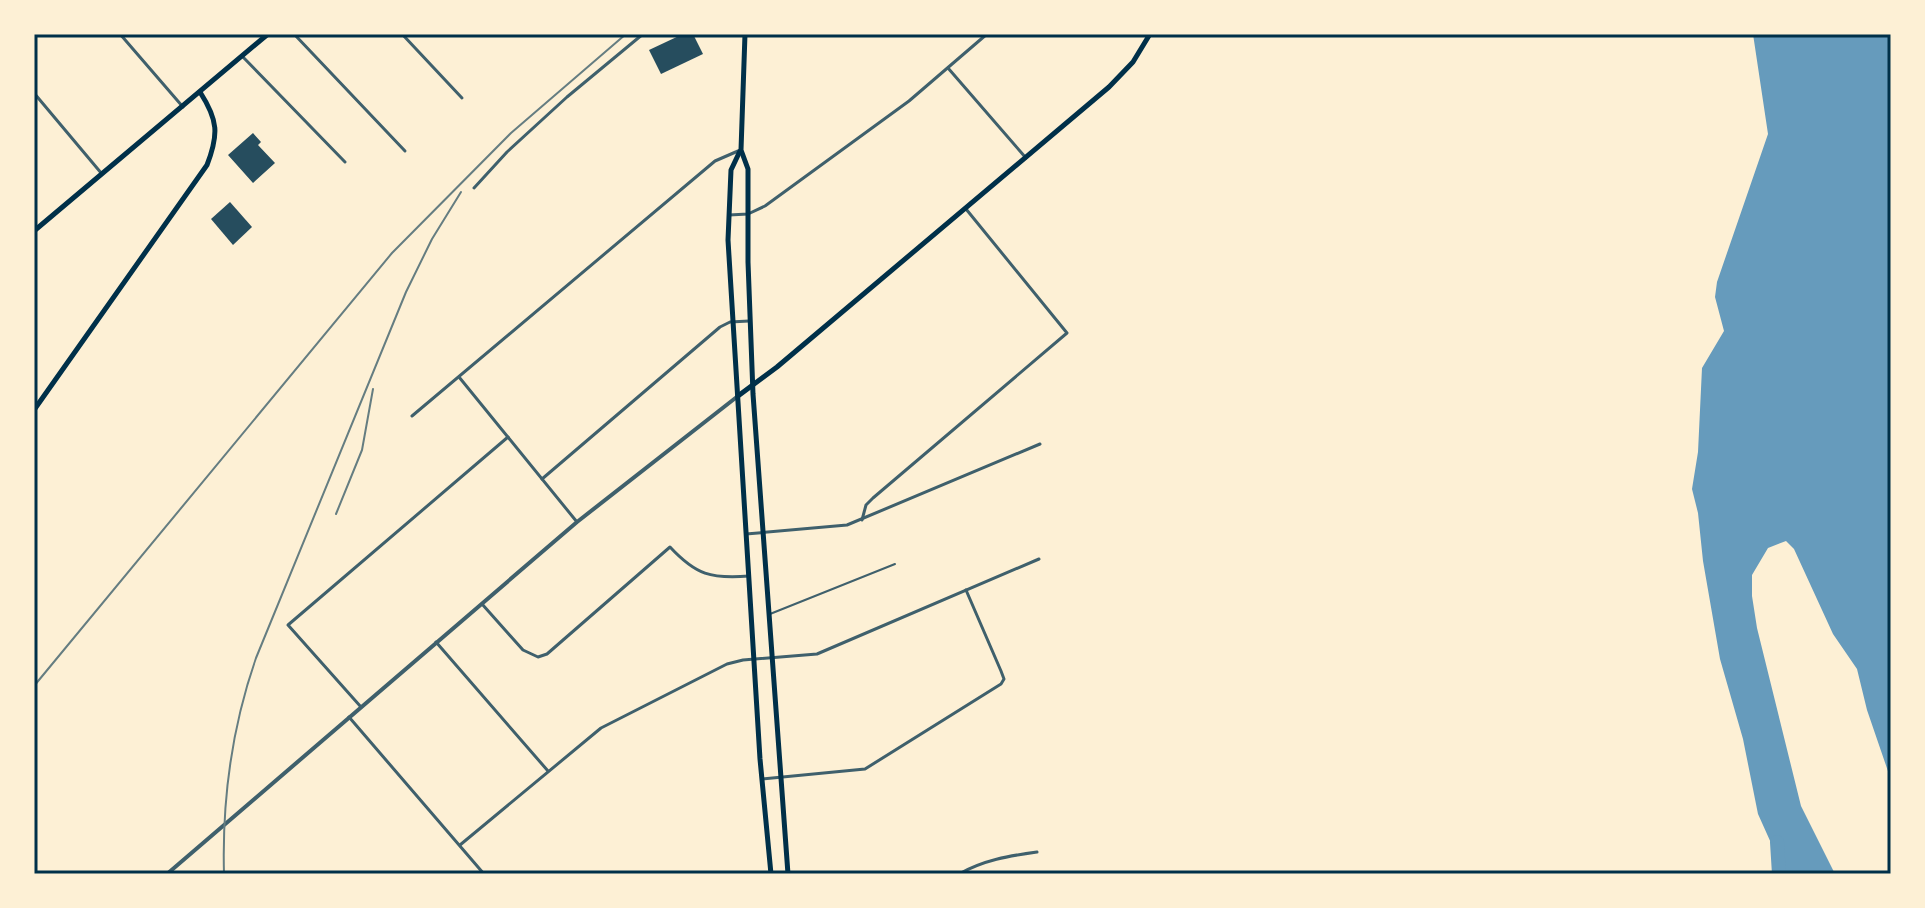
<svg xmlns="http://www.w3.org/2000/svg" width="1925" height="908" font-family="'Zilla Slab',serif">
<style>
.water{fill:#669bbc}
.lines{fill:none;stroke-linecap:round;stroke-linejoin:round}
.river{stroke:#669bbc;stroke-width:14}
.building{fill:#264d5e}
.service{stroke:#3f606c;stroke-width:2}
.minor{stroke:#3f606c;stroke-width:3}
.tertiary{stroke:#3f606c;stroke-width:4}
.secondary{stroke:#003049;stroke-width:5}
.primary{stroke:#003049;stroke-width:5}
.trunk{stroke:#003049;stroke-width:5}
.rail{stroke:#657d81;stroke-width:2}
.neatline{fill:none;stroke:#003049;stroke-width:3}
</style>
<rect width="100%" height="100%" fill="#fdf0d5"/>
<polygon class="water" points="1753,34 1891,34 1891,780 1867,710 1857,669 1833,634 1794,549 1786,541 1768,548 1752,575 1752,596 1757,628 1801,806 1835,874 1785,874 1758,814 1743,739 1720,659 1703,561 1698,513 1692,489 1698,452 1702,368 1724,331 1715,297 1717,282 1768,134"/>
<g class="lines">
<polyline class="river" points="1777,842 1779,874"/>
</g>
<g class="building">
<polygon points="683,34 693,34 703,54 661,74 649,50"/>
<polygon points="253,133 261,142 258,145 275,163 253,183 228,155"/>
<polygon points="230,202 252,227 233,245 211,219"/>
</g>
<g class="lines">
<polyline class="service" points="770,614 895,564"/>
<g class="minor">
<polyline points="120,34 183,107"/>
<polyline points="294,34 405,151"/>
<polyline points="402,34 462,98"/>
<polyline points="242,56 345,162"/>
<polyline points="948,68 1026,158"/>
<polyline points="34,93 102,174"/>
<polyline points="474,188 507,152 567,97 643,34"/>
<polyline points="729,215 748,214 765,206 909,101 987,34"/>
<polyline points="459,377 577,522"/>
<polyline points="412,416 715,161 738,151"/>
<polyline points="542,479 720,327 730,322 749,321"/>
<polyline points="862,520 866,505 873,498 1067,333 966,209"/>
<polyline points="746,534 847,525 1040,444"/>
<path d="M 482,604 L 523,650 L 538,657 L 547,654 L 670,547 C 696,575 711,579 749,576"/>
<polyline points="436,642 548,771"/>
<polyline points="361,707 288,625 508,437"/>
<polyline points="349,717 484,874"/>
<polyline points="762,779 865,769 1001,684 1004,679 1001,671 966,590"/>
<polyline points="460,845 601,728 727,664 743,660 817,654 1039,559"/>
<path d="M 959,874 C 984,860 1008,856 1037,852"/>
</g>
<polyline class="tertiary" points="167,874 577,522 738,396"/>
<g class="secondary">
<polyline points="738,396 777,367 1109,87 1133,62 1150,34"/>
<path d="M 34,410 L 207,165 C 219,134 218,120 200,92"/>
</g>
<polyline class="primary" points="34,231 268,34"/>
<g class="trunk">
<polyline points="745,34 741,150 748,169 748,262 753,394 788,874"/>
<polyline points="740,151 731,170 728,240 760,759 771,874"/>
</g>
<g class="rail">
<polyline points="336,514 362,450 373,389"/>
<polyline points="34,686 392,253 511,133 626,34"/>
<path d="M 224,874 C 222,801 232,727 256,658 L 406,292 L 432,239 L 461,192"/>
</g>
</g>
<rect width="1925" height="908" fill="none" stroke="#fdf0d5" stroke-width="72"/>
<rect x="36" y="36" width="1853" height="836" class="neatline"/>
</svg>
